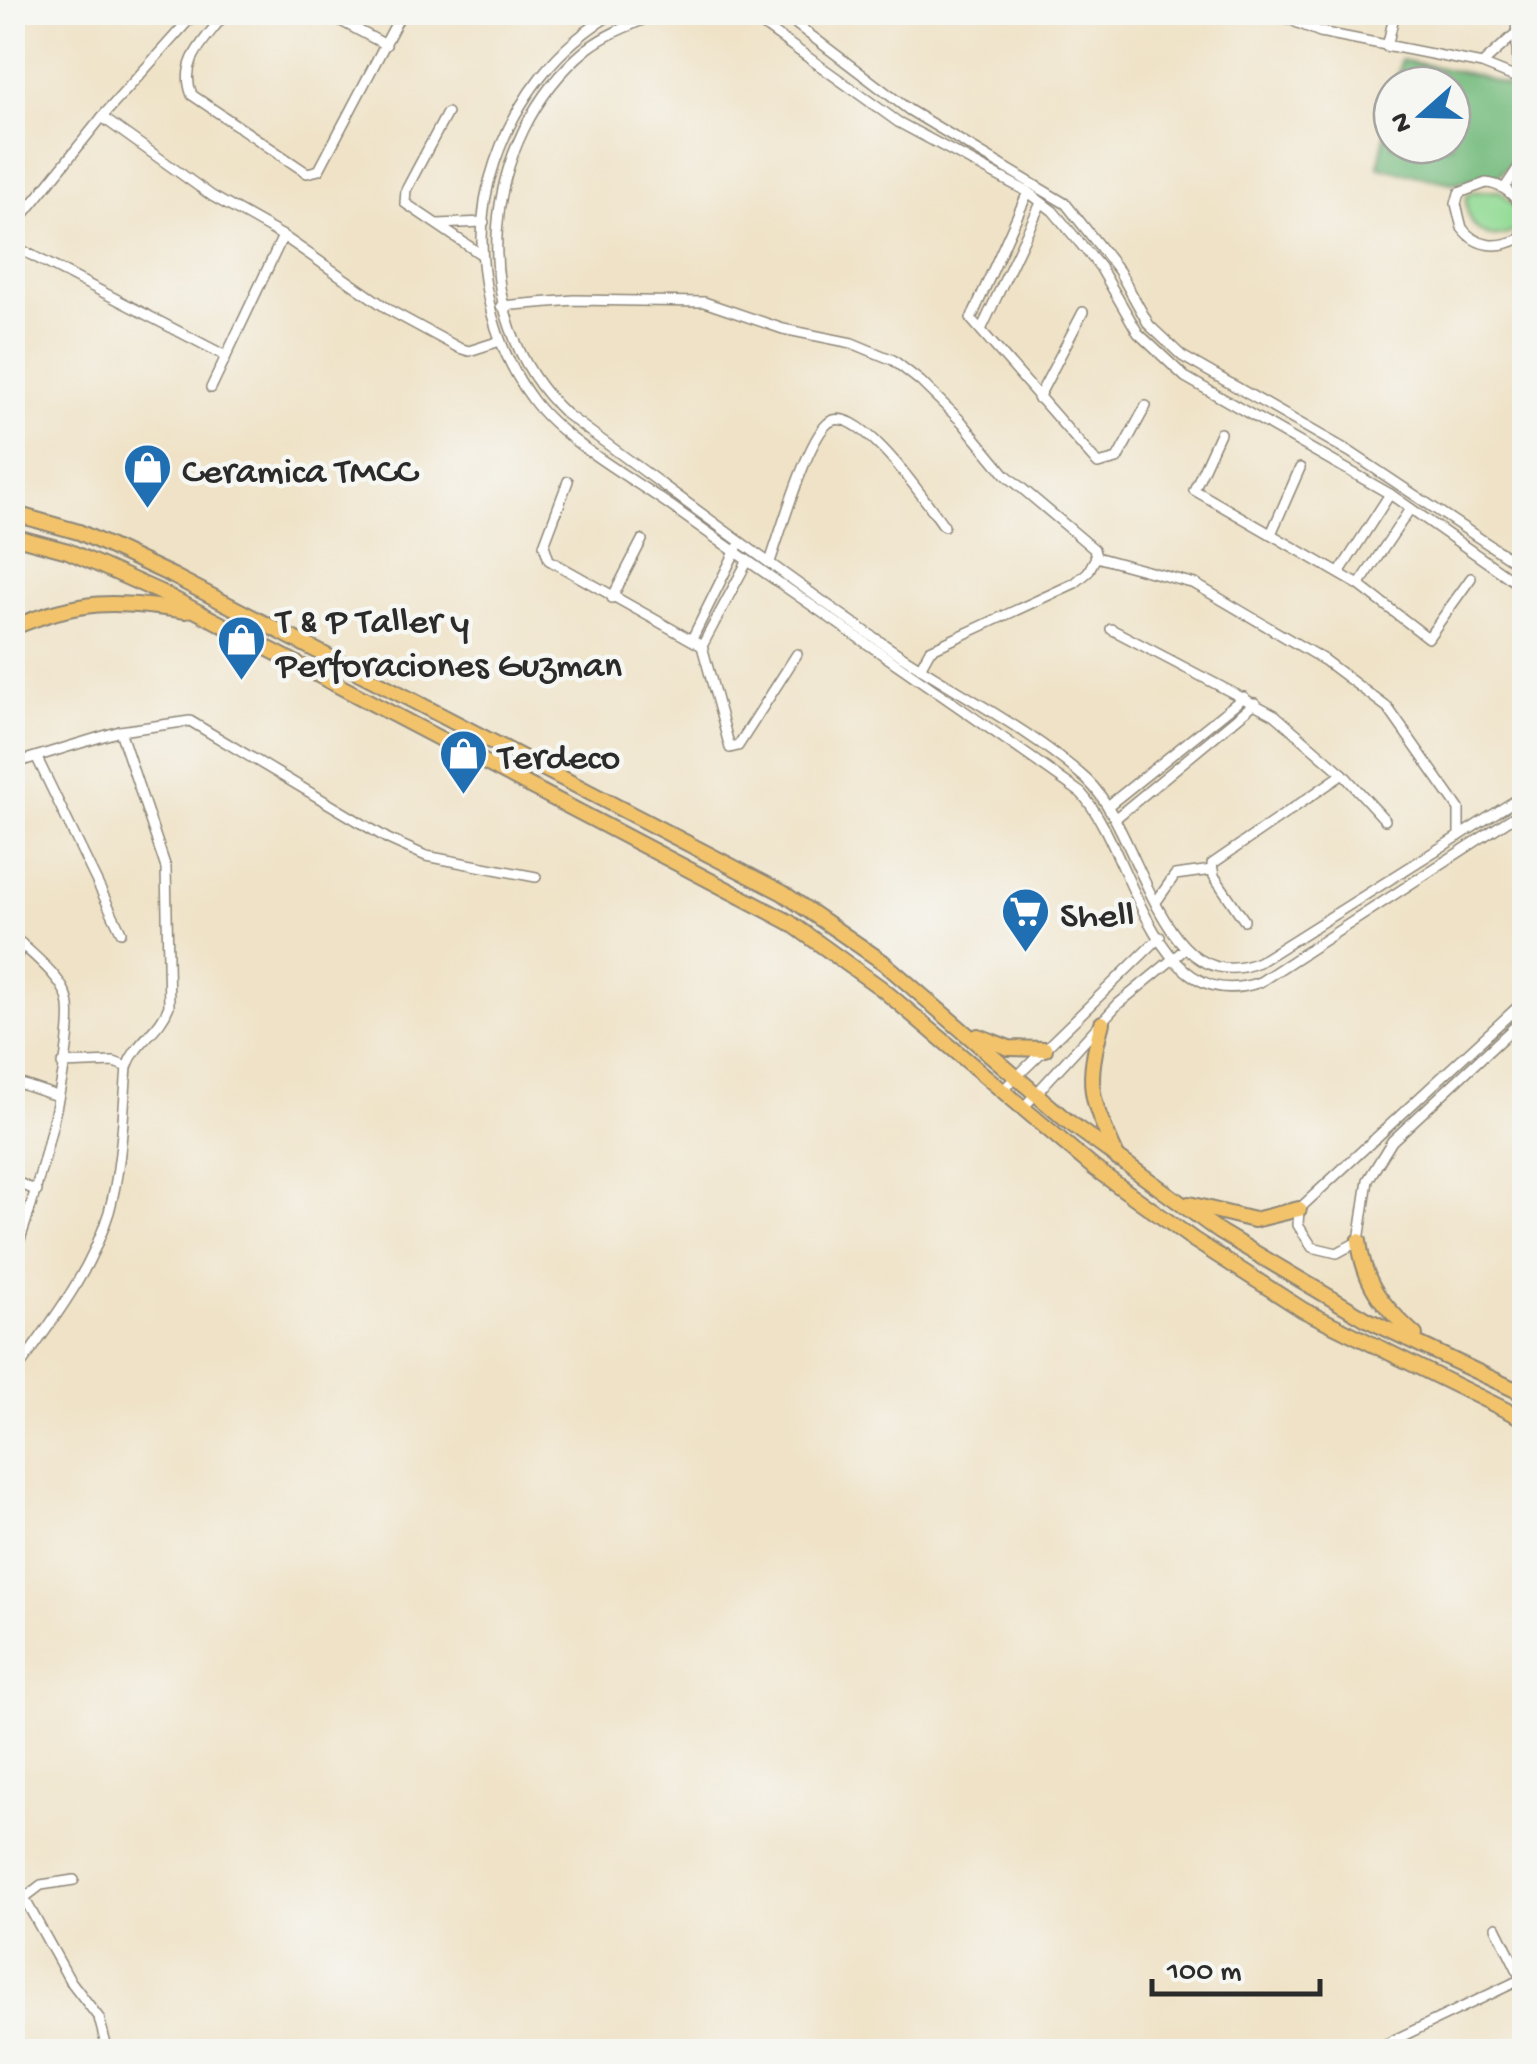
<svg xmlns="http://www.w3.org/2000/svg" width="1537" height="2064" font-family="'Gochi Hand',sans-serif">
<style>
.green{fill:#94dc96;stroke:#608460;stroke-width:2.5}
.forest{fill:#77bc7f;stroke:#517455;stroke-width:2.5}
.lines{fill:none;stroke-linecap:round;stroke-linejoin:round}
.minor-casing{stroke:#8d8678;stroke-width:12}
.primary-casing{stroke:#8d8678;stroke-width:18}
.minor{stroke:#fff;stroke-width:9}
.primary{stroke:#f2c36a;stroke-width:14}
.labels{text-anchor:middle;stroke-width:9;stroke-linejoin:round;paint-order:stroke}
.poi-label{font-size:38px;fill:#2b2b2b;stroke:#f6f6f2;text-anchor:start}
</style>
<rect width="100%" height="100%" fill="#f6f6f2"/>
<filter id="ink" filterUnits="userSpaceOnUse"><feTurbulence type="fractalNoise" baseFrequency=".01" numOctaves="2"/><feDisplacementMap in="SourceGraphic" scale="20" xChannelSelector="R" yChannelSelector="G"/><feConvolveMatrix kernelMatrix="1 2 1 2 8 2 1 2 1" color-interpolation-filters="sRGB"/></filter>
<filter id="wash" filterUnits="userSpaceOnUse"><feTurbulence type="fractalNoise" baseFrequency=".0048" numOctaves="4" result="noise"/><feDisplacementMap in="SourceGraphic" scale="40" xChannelSelector="R" yChannelSelector="G"/><feGaussianBlur stdDeviation="2.25" result="paint"/><feColorMatrix in="noise" values="0 0 0 0 0 0 0 0 0 0 0 0 0 0 0 0 0 1.4 0 .05"/><feComposite in="paint" operator="in"/></filter>
<g filter="url(#wash)">
<rect width="100%" height="100%" fill="#efe2c6"/>
<path class="green" d="M 1500,191 L 1514,206 L 1518,229 C 1489,247 1465,229 1466,197 L 1472,192 Z"/>
<polygon class="forest" points="1401,60 1475,75 1521,90 1522,153 1498,176 1452,183 1378,167 1392,102 1392,145 1452,145 1452,85 1396,85"/>
</g>
<g filter="url(#ink)">
<g class="lines">
<defs>
<g id="minor">
<path d="M 226,12 C 207,39 178,61 192,95 L 307,173 L 319,170 L 402,12"/>
<polyline points="324,12 386,45"/>
<path d="M 616,12 C 557,45 516,99 495,162 C 468,238 485,336 533,400 C 562,440 630,477 671,506 C 806,604 946,696 1081,793 C 1133,849 1152,1021 1260,982 L 1524,810"/>
<path d="M 662,12 C 636,23 609,32 587,49 C 479,137 463,318 566,414 C 672,491 777,571 885,645 C 949,689 1030,728 1087,780 C 1143,832 1160,1003 1259,962 L 1524,795"/>
<polyline points="745,12 898,122 1028,192 1053,211 1100,267 1138,333 1185,377 1390,494 1524,588"/>
<polyline points="780,12 909,110 1066,204 1119,271 1149,325 1182,356 1350,452 1524,568"/>
<polyline points="1271,12 1320,32 1482,64 1524,81"/>
<polyline points="1516,12 1518,76"/>
<polyline points="1387,47 1395,12"/>
<polyline points="1482,64 1514,35"/>
<polyline points="447,113 406,190 405,203 482,255"/>
<polyline points="102,117 212,196 283,236 391,311 459,348 469,351 500,341"/>
<path d="M 1486,183 C 1512,185 1533,213 1520,238 C 1499,249 1477,248 1462,228 L 1456,204 L 1459,193 Z"/>
<polyline points="1506,186 1524,159"/>
<polyline points="1028,192 971,319 1098,464 1117,459 1146,406"/>
<polyline points="438,224 484,222"/>
<polyline points="12,229 102,117 196,12"/>
<polyline points="12,245 224,355"/>
<polyline points="501,306 574,300 704,302 783,329 852,343 893,360 920,381 962,422 1005,474 1094,549 1096,557 1088,572 1075,583 930,650 920,668"/>
<polyline points="981,330 1041,203"/>
<polyline points="211,388 283,236"/>
<polyline points="1038,398 1083,312"/>
<polyline points="1220,433 1194,490 1359,585 1428,638 1471,578"/>
<polyline points="568,481 544,545 549,560 702,646 730,748 738,746 797,654"/>
<polyline points="1271,534 1300,468"/>
<polyline points="1096,557 1195,584 1324,660 1388,708 1459,809 1459,836"/>
<path d="M 770,562 C 781,531 806,444 827,424 C 856,396 929,506 944,526"/>
<polyline points="1339,573 1390,494"/>
<polyline points="1359,585 1410,509"/>
<polyline points="612,598 642,540"/>
<polyline points="1111,629 1275,715 1343,774 1385,820"/>
<polyline points="692,639 737,548"/>
<polyline points="702,646 747,562"/>
<polyline points="37,758 121,932"/>
<polyline points="12,764 120,731 190,721 388,839 426,856 536,877"/>
<polyline points="1109,805 1244,697"/>
<polyline points="1117,817 1255,703"/>
<polyline points="1156,902 1175,875 1212,870"/>
<polyline points="1244,920 1214,876 1212,864 1343,774"/>
<path d="M 12,935 C 29,952 62,976 68,1000 C 78,1042 32,1217 12,1259"/>
<polyline points="12,968 22,944"/>
<polyline points="1524,1001 1299,1209 1298,1225 1312,1247 1337,1253 1359,1241 1368,1180 1392,1141 1524,1018"/>
<polyline points="62,1064 114,1062 127,1067"/>
<polyline points="12,1081 57,1096"/>
<polyline points="1003,1090 1160,937"/>
<polyline points="1022,1109 1118,1004 1185,949"/>
<polyline points="12,1180 37,1191"/>
<path d="M 12,1377 C 50,1324 90,1274 109,1212 C 122,1166 123,1114 127,1067 C 136,1041 160,1031 169,1006 L 166,868 L 120,731"/>
<polyline points="12,1897 24,1898 69,1979 99,2018 108,2052"/>
<polyline points="24,1898 41,1885 74,1880"/>
<polyline points="1496,1927 1522,1979"/>
<polyline points="1369,2052 1524,1978"/>
</g>
<g id="primary">
<polyline points="12,513 79,532 173,576 783,893 883,962 1066,1120 1220,1232 1368,1320 1524,1394"/>
<polyline points="12,536 68,551 162,593 789,922 881,988 1094,1168 1194,1240 1303,1310 1524,1419"/>
<path d="M 12,628 C 79,599 116,600 186,611"/>
<path d="M 1102,1023 C 1084,1089 1091,1098 1118,1159"/>
<polyline points="978,1036 1009,1048 1045,1049"/>
<polyline points="1189,1204 1254,1220 1299,1209"/>
<path d="M 1359,1241 C 1364,1285 1383,1306 1415,1335"/>
</g>
</defs>
<use href="#minor" class="minor-casing"/>
<use href="#primary" class="primary-casing"/>
<use href="#minor" class="minor"/>
<use href="#primary" class="primary"/>
</g>
</g>
<defs>
<symbol id="shop-pin" viewBox="-11 -11 22 30"><path d="M0 17L-7.5 6A9.5 9.5 0 1 1 7.5 6Z" fill="#1f6fb2" stroke="#f6f6f2"/><path d="M-5-2.5h2.3a2.7 3.5 0 0 1 5.4 0H5L5.5 6h-11ZM-1.5-2.5h3a1.5 2.3 0 0 0-3 0Z" fill="#fff"/></symbol>
<symbol id="supermarket-pin" viewBox="-11 -11 22 30"><path d="M0 17L-7.5 6A9.5 9.5 0 1 1 7.5 6Z" fill="#1f6fb2" stroke="#f6f6f2"/><path d="M-6-5.5h2.5l.6 2H6L4.5 2H-2.5L-4.4-4H-6ZM-1.5 3.2a1.3 1.3 0 1 0 .1 0ZM3 3.2a1.3 1.3 0 1 0 .1 0Z" fill="#fff"/></symbol>
</defs>
<g fill-rule="evenodd">
<use href="#shop-pin" x="120" y="440" width="55" height="75"/>
<use href="#shop-pin" x="214" y="612" width="55" height="75"/>
<use href="#shop-pin" x="436" y="726" width="55" height="75"/>
<use href="#supermarket-pin" x="998" y="884" width="55" height="75"/>
</g>
<g class="labels">
<g class="poi-label">
<text x="182" y="481">Ceramica TMCC</text>
<text x="276" y="631">T &amp; P Taller y<tspan x="276" dy="44">Perforaciones Guzman</tspan></text>
<text x="498" y="767">Terdeco</text>
<text x="1060" y="925">Shell</text>
</g>
</g>
<rect width="1537" height="2064" fill="none" stroke="#f6f6f2" stroke-width="50"/>
<g transform="translate(1422 115) rotate(250)"><circle r="48" fill="#f6f6f2" stroke="#a5a5a2" stroke-width="2.5"/>
<path d="M0-8L18 38L0 25L-18 38Z" fill="#1f6fb2"/>
<text y="-15" font-size="28" font-weight="bold" text-anchor="middle" fill="#2b2b2b">N</text>
</g>
<path d="M1152 1979v15h168v-15" fill="none" stroke="#2b2b2b" stroke-width="5"/>
<text x="1167" y="1979" font-size="30" fill="#2b2b2b" stroke="#f6f6f2" stroke-width="8" paint-order="stroke">100 m</text>
</svg>
